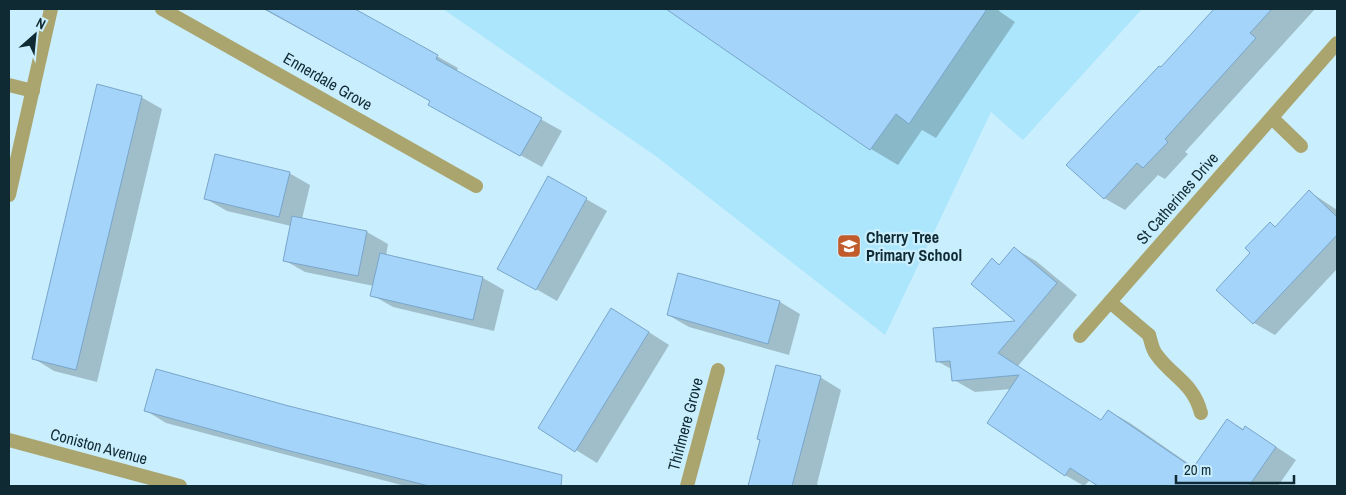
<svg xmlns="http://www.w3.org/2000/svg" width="1346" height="495" font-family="'Archivo Narrow',sans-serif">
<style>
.built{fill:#ace6fc}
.shadow{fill:#0003}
.building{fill:#a5d4fa;stroke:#78a5c9}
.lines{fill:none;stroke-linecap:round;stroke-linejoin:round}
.service{stroke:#aaa56e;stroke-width:14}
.minor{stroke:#aaa56e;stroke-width:14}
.labels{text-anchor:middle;stroke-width:4.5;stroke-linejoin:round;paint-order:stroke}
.street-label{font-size:16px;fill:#102a33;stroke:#c9eefd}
.poi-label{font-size:16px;font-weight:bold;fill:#102a33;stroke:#c9eefd;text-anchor:start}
</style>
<rect width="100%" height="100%" fill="#c9eefd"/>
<polygon class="built" points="443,9 1142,9 1023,140 991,112 885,335 657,157"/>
<g class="shadow">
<polygon points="263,9 353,9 458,68 456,72 562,131 542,167 450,116 432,101"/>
<polygon points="668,9 999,9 999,11 1015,22 936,138 922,130 898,165 871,149"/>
<polygon points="1215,9 1315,9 1185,152 1188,154 1165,179 1158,175 1125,210 1104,198 1192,34"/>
<polygon points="141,97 162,109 97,382 54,371 33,358"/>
<polygon points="289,173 310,185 302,219 367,232 388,244 386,256 483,278 504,290 494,331 393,307 372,295 374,286 305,272 284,260 291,226 227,211 206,199"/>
<polygon points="1310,192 1337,210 1337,269 1275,335 1254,323 1218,290 1252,253 1270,223 1276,227"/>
<polygon points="586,199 607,211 557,301 499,268"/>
<polygon points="1015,249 1036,261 1077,295 1018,366 1102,421 1109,411 1130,423 1195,468 1227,420 1243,429 1246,427 1296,460 1278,486 1100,486 1090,480 1084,486 1065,475 1011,389 975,392 954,380 953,370 937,361 1018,322 992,260 1001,265"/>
<polygon points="780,302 800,314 789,355 689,327 668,315"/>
<polygon points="633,322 669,345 597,463 576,450"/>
<polygon points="820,377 841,390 817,484 819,486 749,486 761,440"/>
<polygon points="145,410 531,475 528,486 405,486 166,423"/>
</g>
<g class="building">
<polygon points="265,9 355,9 438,55 436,59 542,118 520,156 428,105 430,101"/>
<polygon points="666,9 987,9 909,124 896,114 870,150"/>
<polygon points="1214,9 1272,9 1250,33 1256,38 1165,139 1168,142 1143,168 1137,163 1104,199 1066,165 1159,66 1161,67"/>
<polygon points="97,84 142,96 76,370 32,359"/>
<polygon points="215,154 290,172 279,217 204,199"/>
<polygon points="548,176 587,198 536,290 497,269"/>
<polygon points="1309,190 1337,217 1337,235 1253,324 1216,290 1250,253 1245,248 1270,222 1275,227"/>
<polygon points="292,216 367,231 358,276 283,261"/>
<polygon points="1014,247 1057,283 998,353 1101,420 1108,410 1193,468 1227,419 1243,430 1245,426 1276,447 1249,486 1098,486 1070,468 1065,476 987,423 1019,375 952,381 950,361 936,362 933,328 1015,321 971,284 992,258 999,265"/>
<polygon points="380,253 483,277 473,320 370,296"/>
<polygon points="678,273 780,301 768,344 667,315"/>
<polygon points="611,308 649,332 575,452 538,428"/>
<polygon points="776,365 821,376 792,486 748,486 760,440 757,439"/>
<polygon points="156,369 285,405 562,475 561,486 429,486 286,450 144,411"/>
</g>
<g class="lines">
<path class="service" d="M 1149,335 C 1151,341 1152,349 1156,354 C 1172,377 1193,382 1201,413"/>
<g class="minor">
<polyline points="162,9 476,186"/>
<polyline points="9,85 33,91"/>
<polyline points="1272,118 1301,146"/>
<polyline points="9,195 51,9"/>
<polyline points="1110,302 1149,335"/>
<polyline points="1080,336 1337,43"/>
<polyline points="9,440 180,486"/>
<polyline points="687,486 718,370"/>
</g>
</g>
<defs>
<symbol id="school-square" viewBox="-11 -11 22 22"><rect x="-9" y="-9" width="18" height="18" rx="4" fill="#c15b2b" stroke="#c9eefd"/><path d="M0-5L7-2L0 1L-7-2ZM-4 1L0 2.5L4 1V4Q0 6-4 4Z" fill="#fff"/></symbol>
</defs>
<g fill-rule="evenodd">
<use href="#school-square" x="835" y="232" width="28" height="28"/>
</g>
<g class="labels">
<g class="street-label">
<text transform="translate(328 81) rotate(30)" y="6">Ennerdale Grove</text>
<text transform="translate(1177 198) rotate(-49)" y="6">St Catherines Drive</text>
<text transform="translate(685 424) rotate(-75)" y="6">Thirlmere Grove</text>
<text transform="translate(99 446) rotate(15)" y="6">Coniston Avenue</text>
</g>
<g class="poi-label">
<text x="866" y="243">Cherry Tree<tspan x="866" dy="18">Primary School</tspan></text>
</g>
</g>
<rect width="1346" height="495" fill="none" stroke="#102a33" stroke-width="20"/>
<g transform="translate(35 35) rotate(27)" stroke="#c9eefd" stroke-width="4" paint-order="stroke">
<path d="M0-4L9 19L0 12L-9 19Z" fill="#102a33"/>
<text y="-8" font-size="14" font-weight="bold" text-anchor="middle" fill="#102a33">N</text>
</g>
<path d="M1176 475v8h118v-8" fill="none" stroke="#102a33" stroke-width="2.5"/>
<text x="1184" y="475" font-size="15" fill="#102a33" stroke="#c9eefd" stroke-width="4" paint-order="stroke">20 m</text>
</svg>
